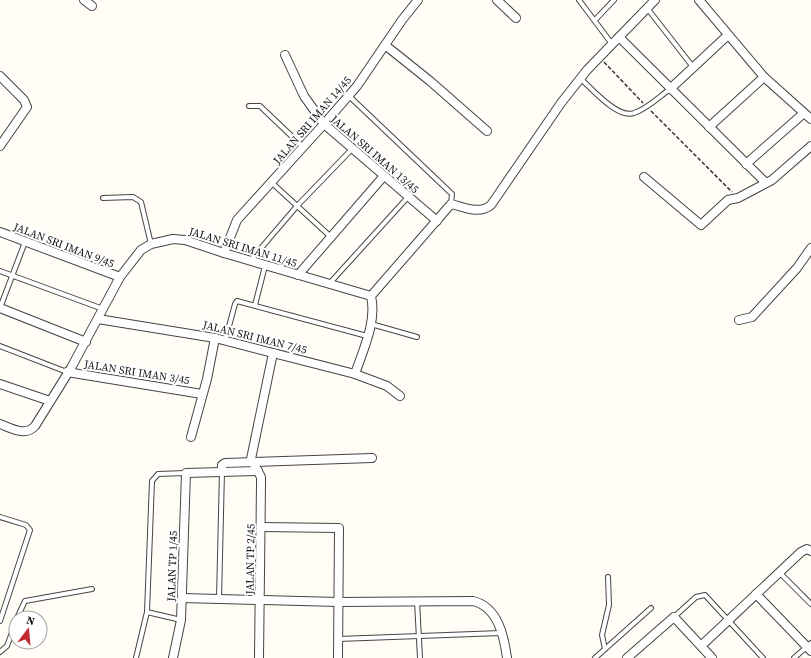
<svg xmlns="http://www.w3.org/2000/svg" width="811" height="658" font-family="'Source Serif 4',serif">
<style>
.lines{fill:none;stroke-linecap:round;stroke-linejoin:round}
.lane-casing{stroke:#444;stroke-width:6}
.street-casing{stroke:#444;stroke-width:10}
.path{stroke:#333;stroke-width:1.5;stroke-dasharray:4 2;stroke-linecap:butt}
.lane{stroke:#fff;stroke-width:4}
.street{stroke:#fff;stroke-width:8}
.labels{text-anchor:middle;stroke-width:4;stroke-linejoin:round;paint-order:stroke}
.street-label{font-size:11px;fill:#111;stroke:#fff}
</style>
<rect width="100%" height="100%" fill="#fffdf5"/>
<g class="lines">
<defs>
<g id="lane">
<polyline points="579,0 612,44"/>
<polyline points="647,8 693,67"/>
<polyline points="595,20 614,0"/>
<path d="M 581,79 C 592,89 618,119 634,113 C 647,109 659,97 670,89"/>
<polyline points="349,96 452,194 451,204"/>
<polyline points="249,106 260,106 303,147"/>
<polyline points="271,182 331,237"/>
<polyline points="103,198 133,197 141,202 151,244"/>
<polyline points="250,261 297,206 352,149"/>
<polyline points="0,271 103,309"/>
<polyline points="329,284 408,197"/>
<polyline points="255,305 265,266"/>
<polyline points="0,308 25,242"/>
<polyline points="371,324 417,337"/>
<polyline points="225,341 235,304 237,301 367,336"/>
<polyline points="0,346 67,372"/>
<polyline points="0,517 26,525 30,530 0,621"/>
<polyline points="779,572 811,604"/>
<polyline points="219,599 222,471"/>
<polyline points="417,601 420,658"/>
<polyline points="147,612 181,620"/>
<polyline points="674,617 696,597 705,595 763,658"/>
<polyline points="17,618 25,601 92,589"/>
<polyline points="338,639 501,633"/>
<polyline points="605,649 602,635 609,605 608,577"/>
<polyline points="0,652 7,646 16,622"/>
<polyline points="136,658 147,612 152,481 158,474 186,473"/>
<polyline points="595,658 651,608"/>
<polyline points="794,658 811,643"/>
</g>
<g id="street">
<polyline points="84,0 92,6"/>
<polyline points="497,0 516,18"/>
<polyline points="699,0 764,77 811,119"/>
<polyline points="619,37 766,183"/>
<polyline points="385,45 430,81 487,131"/>
<polyline points="285,55 304,96 324,124 437,221"/>
<polyline points="0,76 24,100 27,107 0,146"/>
<polyline points="670,89 728,35"/>
<polyline points="709,127 764,77"/>
<polyline points="746,164 804,113"/>
<polyline points="644,177 701,225 728,200 738,198 772,180 811,146"/>
<polyline points="0,232 120,277"/>
<polyline points="224,253 237,220 324,124 357,86 402,20 418,0"/>
<polyline points="298,275 383,177"/>
<polyline points="0,308 86,342"/>
<polyline points="98,319 215,338 355,374 387,386 400,396"/>
<polyline points="739,320 752,317 797,268 811,248"/>
<polyline points="67,372 202,394"/>
<path d="M 355,374 C 363,350 377,322 371,296 L 451,204 C 464,207 479,215 491,205 L 561,103 L 587,70 L 655,0"/>
<polyline points="0,384 50,401"/>
<path d="M 0,424 C 11,428 25,437 35,426 L 71,368 L 120,277 L 141,250 L 151,244 L 173,239 L 185,240 L 224,253 L 371,296"/>
<polyline points="191,437 207,379 215,338"/>
<polyline points="222,471 222,465 225,463 372,458"/>
<polyline points="261,527 339,528 338,658"/>
<polyline points="756,594 811,651"/>
<path d="M 182,598 L 338,602 L 473,601 C 498,607 504,636 507,658"/>
<polyline points="701,646 801,552 807,549 811,551"/>
<polyline points="173,658 181,620 186,473 258,471"/>
<polyline points="259,658 261,484 261,477 251,459 273,353"/>
<polyline points="627,658 674,617 712,658"/>
</g>
</defs>
<use href="#lane" class="lane-casing"/>
<use href="#street" class="street-casing"/>
<g class="path">
<polyline points="604,62 643,103"/>
<polyline points="651,111 732,192"/>
</g>
<use href="#lane" class="lane"/>
<use href="#street" class="street"/>
</g>
<g class="labels">
<g class="street-label">
<text transform="translate(312 120) rotate(-49)" y="4">JALAN SRI IMAN 14/45</text>
<text transform="translate(375 154) rotate(41)" y="4">JALAN SRI IMAN 13/45</text>
<text transform="translate(64 245) rotate(21)" y="4">JALAN SRI IMAN 9/45</text>
<text transform="translate(243 247) rotate(17)" y="4">JALAN SRI IMAN 11/45</text>
<text transform="translate(255 337) rotate(14)" y="4">JALAN SRI IMAN 7/45</text>
<text transform="translate(137 372) rotate(9)" y="4">JALAN SRI IMAN 3/45</text>
<text transform="translate(250 559) rotate(-89)" y="4">JALAN TP 2/45</text>
<text transform="translate(172 566) rotate(-88)" y="4">JALAN TP 1/45</text>
</g>
</g>
<g transform="translate(28 630) rotate(16)"><circle r="19" fill="#ffffff" stroke="#a0a0a0"/>
<path d="M0-3L7 15L0 10L-7 15Z" fill="#c4262e"/>
<text y="-6" font-size="11" font-weight="bold" text-anchor="middle" fill="#111111">N</text>
</g>
</svg>
